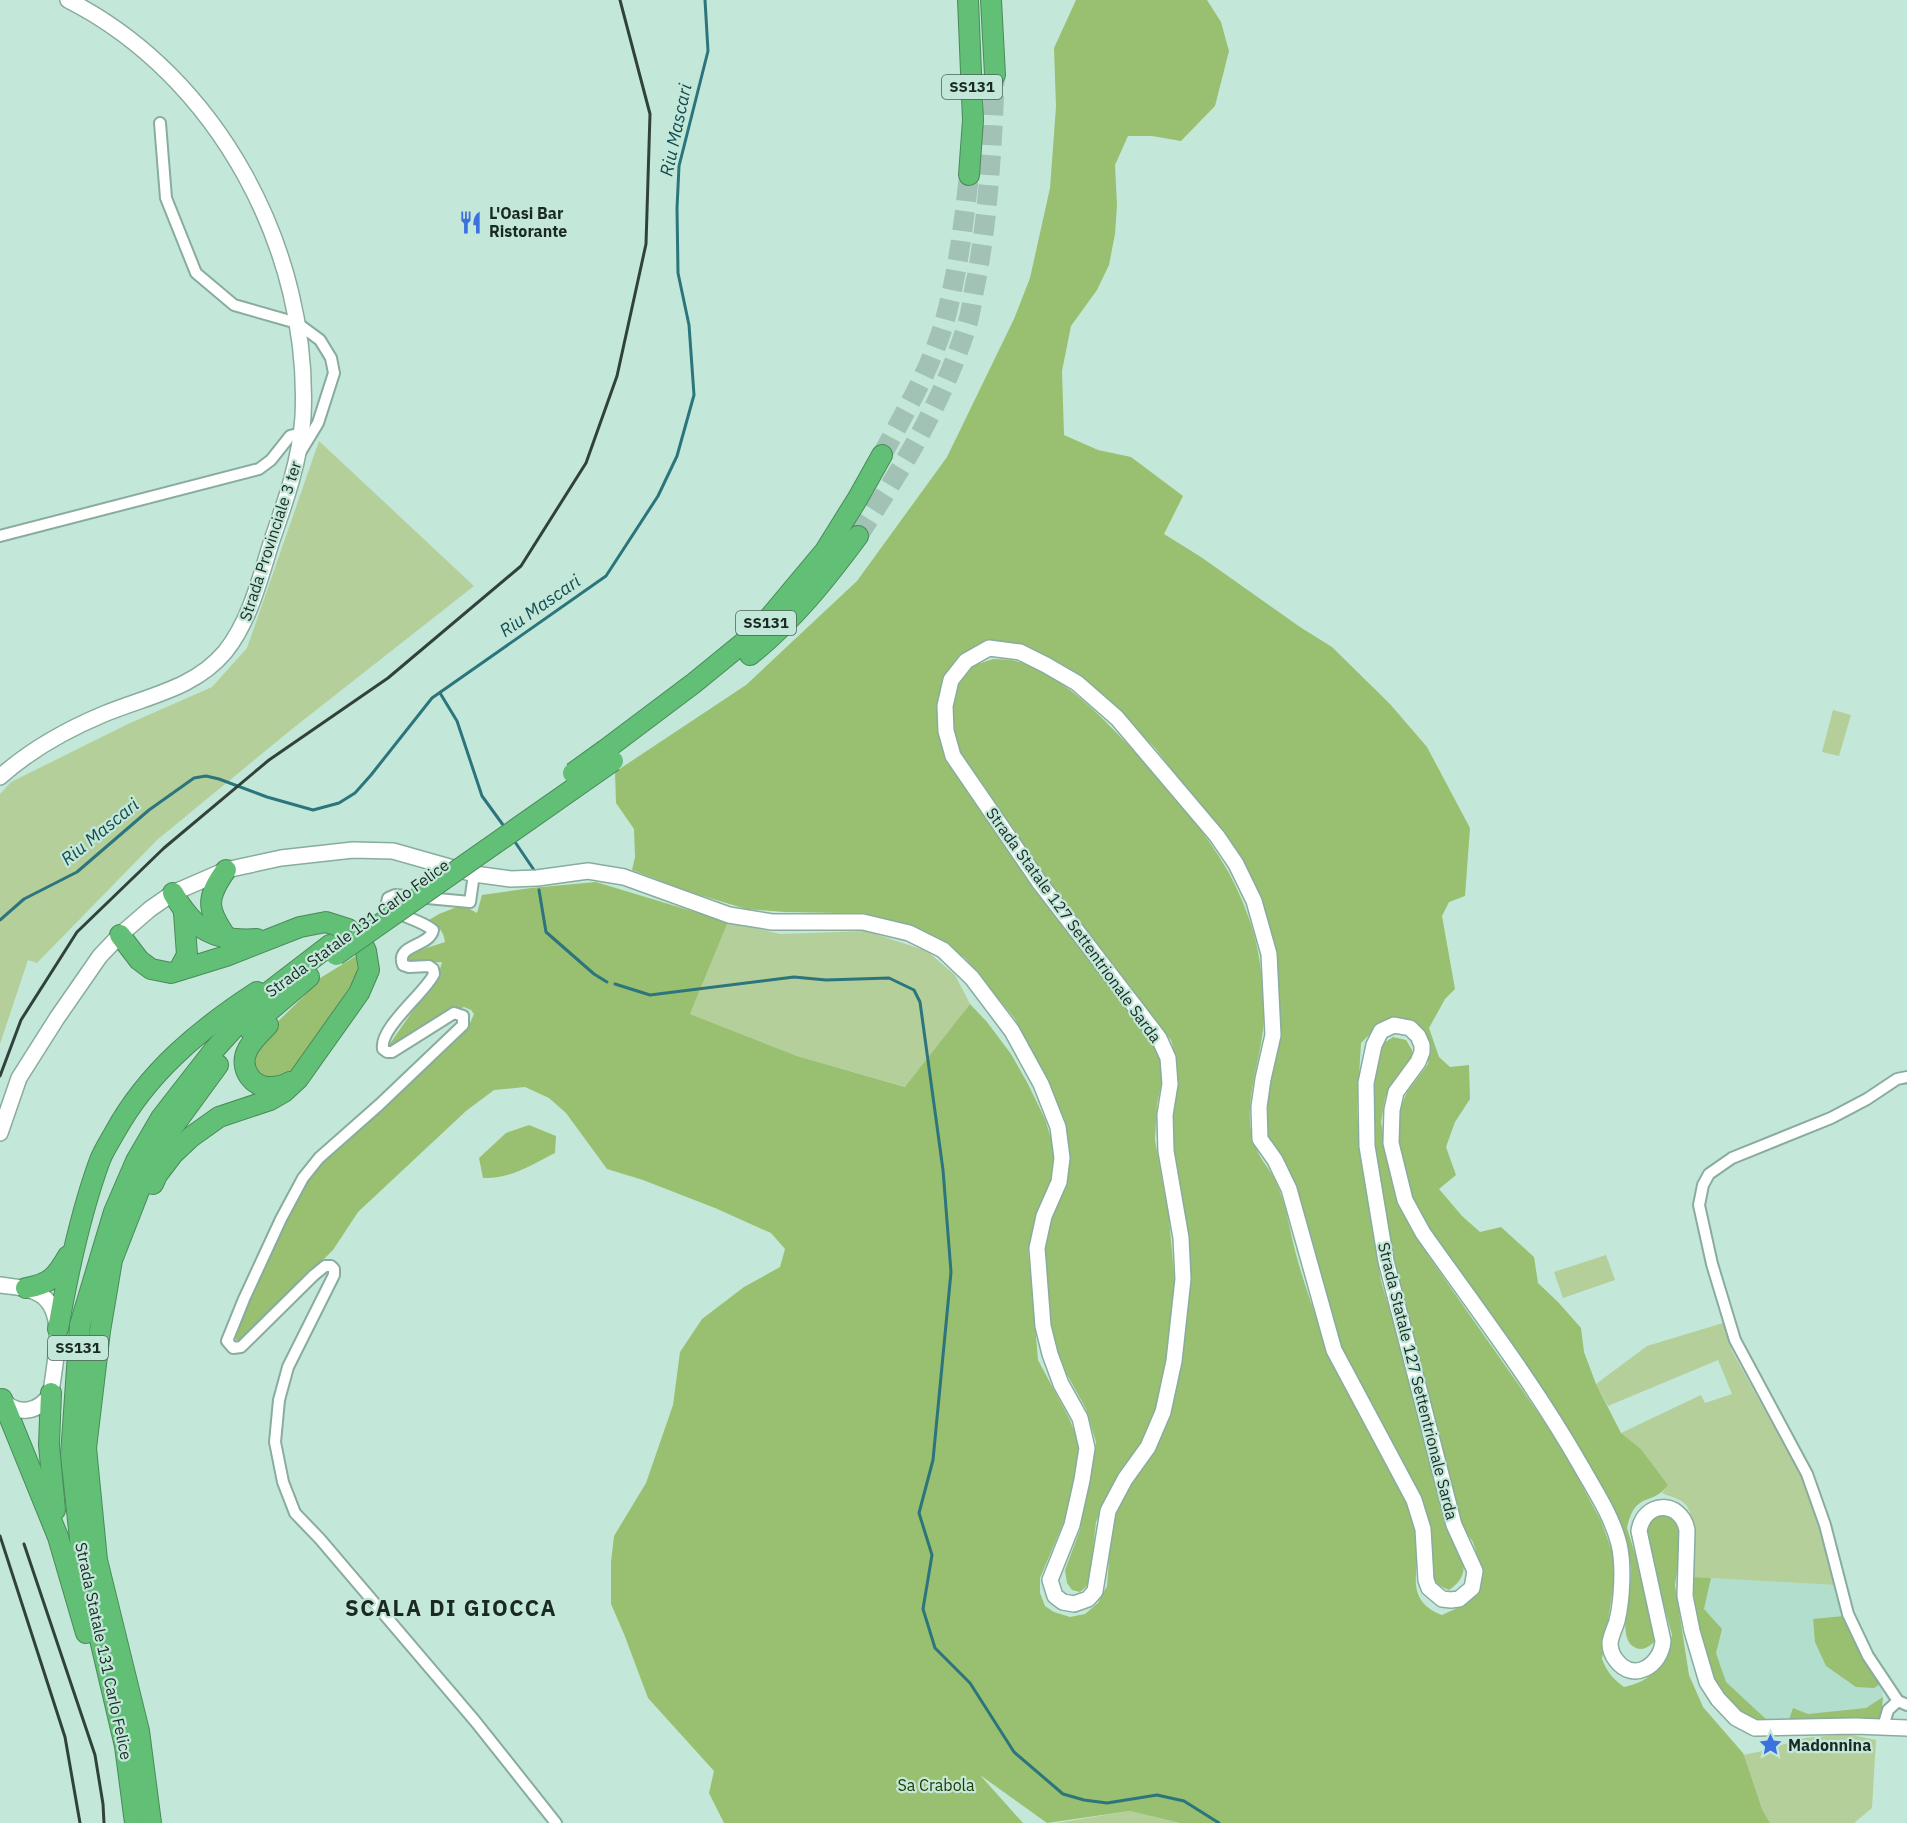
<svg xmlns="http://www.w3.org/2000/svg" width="1907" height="1823" font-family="'IBM Plex Sans',sans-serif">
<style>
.built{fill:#b2dfcd}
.green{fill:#b4cf9a}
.forest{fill:#99bf70}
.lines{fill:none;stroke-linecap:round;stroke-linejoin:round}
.stream{stroke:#2c757c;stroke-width:3}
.highway-tunnel{stroke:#a1c2b5;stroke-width:20;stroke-dasharray:20 10;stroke-linecap:butt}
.street-casing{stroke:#88ac9d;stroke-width:14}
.secondary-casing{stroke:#88ac9d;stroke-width:18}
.highway-casing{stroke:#498a59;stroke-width:22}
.street{stroke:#fff;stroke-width:10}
.secondary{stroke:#fff;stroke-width:15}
.highway{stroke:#62bf76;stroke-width:20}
.rail{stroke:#31423c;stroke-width:3}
.highway-bridge-casing{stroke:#498a59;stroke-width:22;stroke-linecap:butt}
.highway-bridge{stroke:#62bf76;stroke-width:20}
.labels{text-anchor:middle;stroke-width:4.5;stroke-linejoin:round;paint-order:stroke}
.shield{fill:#c3e8d9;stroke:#4d625a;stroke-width:1.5}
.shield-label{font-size:15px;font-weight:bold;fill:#1b2924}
.poi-label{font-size:16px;font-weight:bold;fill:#1b2924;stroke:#c3e8d9;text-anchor:start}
.street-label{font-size:16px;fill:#1b2924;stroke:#c3e8d9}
.park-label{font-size:16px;fill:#233a00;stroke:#c3e8d9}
.water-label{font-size:18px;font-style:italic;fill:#124b52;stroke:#c3e8d9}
.district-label{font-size:22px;font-weight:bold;letter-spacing:1.5px;fill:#1b2924;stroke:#c3e8d9}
</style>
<rect width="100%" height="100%" fill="#c3e8d9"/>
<polygon class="built" points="1692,1577 1836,1585 1869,1663 1880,1684 1883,1697 1881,1719 1768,1721 1739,1713 1701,1640"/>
<g class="green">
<polygon points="319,441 474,586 292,729 157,840 37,963 28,960 0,1044 0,794 11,782 128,724 212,687 247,648"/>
<polygon points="1833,710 1851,715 1839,756 1822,752"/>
<polygon points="728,922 780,934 866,931 927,951 955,975 970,1004 906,1087 797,1056 690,1014"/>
<polygon points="1606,1255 1615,1280 1563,1298 1554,1272"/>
<path d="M 1723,1323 L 1732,1351 L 1802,1478 L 1826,1548 L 1836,1585 L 1692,1577 C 1693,1558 1699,1517 1684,1503 C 1679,1498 1668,1496 1662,1493 L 1668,1485 L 1641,1449 L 1621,1433 L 1701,1395 L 1705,1403 L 1732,1394 L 1718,1360 L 1608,1406 L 1596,1384 L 1647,1346 Z"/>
<polygon points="1847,1734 1876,1740 1872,1808 1854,1823 1770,1823 1762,1809 1742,1755 1758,1752 1805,1738"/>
<polygon points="1130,1811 1180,1823 1056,1823"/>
</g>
<g class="forest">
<path d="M 1076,0 L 1207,0 L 1221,22 L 1229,51 L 1215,106 L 1181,141 L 1152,136 L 1128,136 L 1115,165 L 1117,205 L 1115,234 L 1109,265 L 1097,290 L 1071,326 L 1062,371 L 1064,435 L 1098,450 L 1131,457 L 1183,496 L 1164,534 L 1201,557 L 1300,627 L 1332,647 L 1390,704 L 1427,747 L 1470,828 L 1465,896 L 1449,902 L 1442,916 L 1455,989 L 1445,999 L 1429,1028 L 1439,1057 L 1450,1067 L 1469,1065 L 1470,1099 L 1455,1122 L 1446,1147 L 1456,1175 L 1439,1189 L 1462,1216 L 1480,1232 L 1501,1227 L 1534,1257 L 1538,1283 L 1558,1302 L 1581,1328 L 1584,1352 L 1596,1384 L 1621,1433 L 1641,1449 L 1668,1485 C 1652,1507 1635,1490 1627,1528 L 1656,1622 L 1656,1640 C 1650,1646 1644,1651 1636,1648 C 1614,1640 1633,1588 1631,1568 C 1630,1554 1624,1539 1620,1526 L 1412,1204 L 1401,1158 L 1397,1132 L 1400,1109 L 1407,1092 L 1428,1064 L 1429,1051 L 1420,1033 L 1379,1025 L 1361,1043 L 1357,1109 L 1359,1136 L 1381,1281 L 1410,1377 L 1442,1514 C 1450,1542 1482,1568 1449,1590 L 1442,1587 L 1433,1580 L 1429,1533 L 1338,1347 L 1290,1174 L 1280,1153 L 1267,1137 L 1264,1123 L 1274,946 L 1196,801 L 1155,748 L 1102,694 L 1055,661 L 1028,647 L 1004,643 L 981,645 L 964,654 L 954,662 L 942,687 L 937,718 L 943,746 L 1029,880 L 1158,1048 L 1163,1076 L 1157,1104 L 1155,1140 L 1169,1218 L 1175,1285 L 1166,1377 L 1150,1429 L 1107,1497 L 1096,1522 L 1089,1584 L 1080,1592 L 1072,1590 L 1067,1583 L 1065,1570 L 1080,1530 L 1096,1442 L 1086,1409 L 1059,1360 L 1050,1325 L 1046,1275 L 1046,1239 L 1070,1164 L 1064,1130 L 1044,1079 L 1015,1019 L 965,958 L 931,936 L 897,922 L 839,913 L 785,912 L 746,909 L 690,892 L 632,870 L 635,857 L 634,829 L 616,803 L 615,772 L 746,685 L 857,581 L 947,457 L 1014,319 L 1030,278 L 1050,188 L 1056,107 L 1054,48 Z"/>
<path d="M 993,659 C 1009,659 1022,661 1037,669 C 1073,687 1104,719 1132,749 C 1167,787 1203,827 1229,873 C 1244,902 1256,932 1260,964 C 1263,987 1266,1014 1262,1037 C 1257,1073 1241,1113 1256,1148 C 1261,1161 1271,1170 1276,1182 C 1287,1206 1290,1233 1297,1258 C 1309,1300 1324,1341 1342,1380 C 1356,1409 1373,1437 1389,1465 C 1397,1479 1407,1494 1412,1510 C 1414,1516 1417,1525 1418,1532 C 1422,1565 1400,1599 1442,1615 L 1468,1603 L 1479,1586 L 1482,1571 L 1473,1542 L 1459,1522 L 1400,1291 L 1375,1167 L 1372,1079 L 1384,1043 L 1393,1037 L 1406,1040 L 1412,1050 L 1412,1057 L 1385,1098 L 1381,1122 L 1389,1168 L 1399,1201 L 1406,1219 L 1427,1254 L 1558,1441 L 1601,1521 L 1613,1554 L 1614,1582 L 1602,1659 C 1607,1672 1613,1679 1624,1687 C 1653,1681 1666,1664 1672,1635 L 1644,1531 L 1653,1517 L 1666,1514 L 1676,1519 L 1683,1533 L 1675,1585 L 1689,1675 L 1703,1707 L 1743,1753 L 1762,1809 L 1770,1823 L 1180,1823 L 1130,1811 L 1047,1823 L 980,1775 L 1023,1823 L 724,1823 L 709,1793 L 714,1771 L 648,1698 L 624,1634 L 611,1604 L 611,1562 L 614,1536 L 646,1483 L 673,1405 L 680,1352 L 702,1319 L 744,1287 L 780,1267 L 785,1249 L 771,1233 L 715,1208 L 643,1180 L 607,1169 L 566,1113 L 549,1098 L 525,1087 L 494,1090 L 466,1111 L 358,1212 L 333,1250 L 248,1335 L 240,1341 L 236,1340 L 234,1334 L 264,1264 L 301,1191 L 329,1153 L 359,1130 L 467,1030 L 474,1014 L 471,1010 L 464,1007 L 454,1011 L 392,1050 L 387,1048 L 439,973 L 442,962 L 408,964 L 407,958 L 414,952 L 445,942 C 444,932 438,925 429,920 L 439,914 L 462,905 L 477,913 L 482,895 L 531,888 L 596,882 L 728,922 L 690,1014 L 797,1056 L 905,1087 L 970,1004 L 987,1022 L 1011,1054 L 1028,1084 L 1045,1119 L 1053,1145 L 1054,1171 L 1028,1250 L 1032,1289 L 1038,1360 L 1069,1418 L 1079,1443 L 1080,1458 L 1065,1519 L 1040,1578 L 1040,1593 L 1045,1606 L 1054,1612 L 1070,1617 L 1085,1614 L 1098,1603 L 1107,1586 L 1112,1524 L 1121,1501 L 1157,1443 L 1182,1355 L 1178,1187 L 1173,1144 L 1172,1110 L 1177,1084 L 1177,1061 L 1171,1040 L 1112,969 L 1060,900 L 982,783 L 959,752 L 951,733 L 950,710 L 957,687 L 965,674 L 975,665 Z"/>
<polygon points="356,956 358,971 354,981 288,1077 264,1079 250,1065 263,1036 304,996 317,980"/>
<path d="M 529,1125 L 556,1136 L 555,1153 C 531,1165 511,1179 483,1178 L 479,1158 L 506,1133 Z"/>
<path d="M 1692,1577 L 1711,1578 L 1704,1609 L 1722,1629 L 1716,1653 L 1726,1682 L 1768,1721 C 1759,1719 1749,1718 1741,1714 C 1705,1694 1696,1614 1692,1577 Z"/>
<polygon points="1844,1616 1880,1684 1874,1688 1856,1687 1826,1666 1815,1642 1813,1619"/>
<polygon points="1883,1697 1881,1719 1814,1723 1788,1722 1793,1708 1808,1714 1866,1708"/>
</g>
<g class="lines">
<g class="stream">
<polyline points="440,693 457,721 482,796 506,829"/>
<polyline points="513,839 536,873"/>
<polyline points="539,890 546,932 594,974 607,982"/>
<polyline points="0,920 24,899 77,872 149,810 194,778 206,776 219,779 267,797 313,810 339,803 355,793 371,775 432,698 606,576 658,496 677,456 694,395 689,325 678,273 677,208 679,166 708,51 705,0"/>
<polyline points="615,984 650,995 794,977 826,980 889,978 914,990 920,1002 943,1170 951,1272 933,1460 919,1513 932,1555 923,1609 935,1648 970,1683 1014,1752 1063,1794 1084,1800 1107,1803 1157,1795 1184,1801 1219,1823"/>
</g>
<g class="highway-tunnel">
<path d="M 882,455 C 906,410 933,365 946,316 C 958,270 964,222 969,175"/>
<path d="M 858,536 C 902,468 943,403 967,325 C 972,309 973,292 977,276 C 989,209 992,143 995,75"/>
</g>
<defs>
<g id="street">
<polyline points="160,123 166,198 196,273 234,305 297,323 320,340 331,358 334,373 318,423 301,451"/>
<polyline points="0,536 259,469 271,460 290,436 301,433"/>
<path d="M 474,874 L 470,902 L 395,895 L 388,898 L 386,907 C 401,917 419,919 433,930 C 430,947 395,944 403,965 L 409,967 L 429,966 L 433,969 L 434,974 C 426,992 379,1028 383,1049 L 387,1052 L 392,1052 L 454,1013 L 463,1016 L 463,1025 L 379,1105 L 319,1158 L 303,1178 L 281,1219 L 244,1299 L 227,1341 L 233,1348 L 241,1347 L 314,1275 L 325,1266 L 331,1266 L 334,1269 L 334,1275 L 288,1367 L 279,1400 L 275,1442 L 283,1482 L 295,1513 L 320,1539 L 475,1721 L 556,1823"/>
<polyline points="1907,1077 1897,1079 1867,1099 1831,1118 1732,1158 1709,1174 1703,1185 1699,1205 1712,1264 1735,1340 1807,1474 1825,1525 1848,1614 1868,1656 1898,1701 1907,1705"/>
<polyline points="1883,1727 1888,1710 1898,1701"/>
</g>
<g id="secondary">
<path d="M 0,777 C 29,751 68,729 104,714 C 147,696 194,689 225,652 C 250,621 260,578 272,540 C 286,500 300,460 303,417 C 311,251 218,76 68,0"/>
<path d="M 0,1133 L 19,1078 L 57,1018 L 100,956 L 120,935 L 150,909 L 173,893 L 226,870 L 281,858 L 353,850 L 393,851 L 474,874 L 511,879 L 537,878 L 588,871 L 624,877 L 729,915 L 772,922 L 863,922 L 909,933 L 943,950 L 972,978 L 1012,1031 L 1041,1084 L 1058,1127 L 1062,1158 L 1059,1182 L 1044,1216 L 1037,1248 L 1043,1326 L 1050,1354 L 1061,1384 L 1080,1418 L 1087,1448 L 1082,1480 L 1072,1525 L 1050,1580 L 1055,1596 L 1063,1602 L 1074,1604 L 1088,1599 L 1095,1591 L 1108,1511 L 1125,1479 L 1148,1447 L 1163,1412 L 1174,1361 L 1183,1279 L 1181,1238 L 1166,1151 L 1165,1115 L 1170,1084 L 1168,1058 L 1159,1038 L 1040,883 L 953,756 L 946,731 L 945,706 L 951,680 L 966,661 L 989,648 L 1020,652 L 1046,665 L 1077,683 L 1117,718 L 1217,836 L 1236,864 L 1254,901 L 1269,954 L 1273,1035 L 1263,1079 L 1259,1107 L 1260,1139 L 1275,1160 L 1289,1189 L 1334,1350 L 1414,1500 L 1423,1529 L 1426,1580 L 1429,1588 L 1442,1599 L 1451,1600 L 1459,1599 L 1472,1588 L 1475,1571 L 1454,1525 L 1386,1261 L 1367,1146 L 1366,1083 L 1374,1045 L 1381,1031 L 1394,1025 L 1410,1028 L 1418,1036 L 1422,1045 L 1422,1052 L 1418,1062 L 1396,1092 L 1392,1110 L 1391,1143 L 1405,1200 L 1423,1233 C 1477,1309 1535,1385 1581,1466 C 1595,1491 1612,1516 1619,1544 C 1624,1565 1622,1600 1617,1621 C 1615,1628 1611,1635 1610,1643 C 1610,1648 1612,1655 1616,1660 C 1633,1683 1661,1666 1663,1641 L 1639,1531 C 1644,1500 1681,1500 1687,1530 L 1685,1596 L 1692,1631 L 1707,1682 L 1718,1699 L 1736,1718 L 1755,1728 L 1855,1726 L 1907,1728"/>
<path d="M 0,1285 C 13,1287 29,1287 41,1295 C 68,1313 54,1365 51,1393 C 39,1413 16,1417 1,1398"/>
</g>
<g id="highway">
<polyline points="968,0 973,120 969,175"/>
<polyline points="991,0 995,75"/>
<path d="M 750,655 C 793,621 826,579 858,536"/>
<polyline points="605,750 694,683 759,630 825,551 858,498 882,455"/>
<path d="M 226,870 C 205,899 207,910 227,938"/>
<path d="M 173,893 C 194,930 214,942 257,939"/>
<polyline points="120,935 139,960 151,969 171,973 226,956 300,927 326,922 348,929 360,939 366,951 369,970 359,993 298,1079 284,1092 270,1100 219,1117 191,1137 173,1154 157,1175 153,1184"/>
<polyline points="179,970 187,955 184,913"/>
<path d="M 268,1025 C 261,1033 251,1041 247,1051 C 239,1068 252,1088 271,1087 C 278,1087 284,1085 290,1082"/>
<polyline points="250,1030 268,1012 309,977"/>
<path d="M 26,1288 C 50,1284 56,1277 68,1256"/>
<path d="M 58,1329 C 68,1272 80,1214 100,1160 C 104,1150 110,1141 115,1132 C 148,1072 200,1029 257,992"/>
<polyline points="51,1393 49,1445 55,1510"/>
<polyline points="2,1399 58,1537 86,1633"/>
<polyline points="135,1823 125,1746 83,1567 71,1455 80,1325 114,1212 136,1161 161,1118 214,1050 261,998 330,945"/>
<polyline points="151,1823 139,1731 97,1560 86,1448 100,1331 112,1260 149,1165 172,1128 218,1065"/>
</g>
</defs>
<use href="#street" class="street-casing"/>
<use href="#secondary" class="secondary-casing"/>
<use href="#highway" class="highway-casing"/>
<use href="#street" class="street"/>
<use href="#secondary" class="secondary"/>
<use href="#highway" class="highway"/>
<g class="rail">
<polyline points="0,1076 21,1020 77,932 164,848 269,760 388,678 521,566 586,463 617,376 646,244 650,114 620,0"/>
<polyline points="0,1536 65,1737 80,1823"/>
<polyline points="24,1544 95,1755 103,1804 104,1823"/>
</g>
<defs>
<g id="highway-bridge">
<polyline points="573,773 605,750"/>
<polyline points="336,955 613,761"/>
</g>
</defs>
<use href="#highway-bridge" class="highway-bridge-casing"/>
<use href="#highway-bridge" class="highway-bridge"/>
</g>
<defs>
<symbol id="restaurant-bare" viewBox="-9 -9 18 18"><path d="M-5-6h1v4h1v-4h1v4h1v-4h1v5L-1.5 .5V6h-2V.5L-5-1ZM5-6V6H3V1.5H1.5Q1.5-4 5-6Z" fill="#3c71e1" stroke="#c3e8d9" stroke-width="2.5" paint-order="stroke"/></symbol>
<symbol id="sight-bare" viewBox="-9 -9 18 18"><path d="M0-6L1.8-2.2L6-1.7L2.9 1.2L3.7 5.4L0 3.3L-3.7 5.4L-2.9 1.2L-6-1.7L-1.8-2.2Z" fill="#3c71e1" stroke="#c3e8d9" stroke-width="2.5" paint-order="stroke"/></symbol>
</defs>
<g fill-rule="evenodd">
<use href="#restaurant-bare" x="454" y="206" width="33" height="33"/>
<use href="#sight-bare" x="1754" y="1728" width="33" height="33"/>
</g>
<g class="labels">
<g class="shield">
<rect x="942" y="75" width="60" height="24" rx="4.5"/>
<rect x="736" y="611" width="60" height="24" rx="4.5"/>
<rect x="48" y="1336" width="60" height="24" rx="4.5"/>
</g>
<g class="shield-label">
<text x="972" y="92">SS131</text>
<text x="766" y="628">SS131</text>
<text x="78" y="1353">SS131</text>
</g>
<g class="poi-label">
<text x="489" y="219">L'Oasi Bar<tspan x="489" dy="18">Ristorante</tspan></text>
<text x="1788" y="1751">Madonnina</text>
</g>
<g class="street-label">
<text transform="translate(270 541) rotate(-72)" y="6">Strada Provinciale 3 ter</text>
<text transform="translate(1074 925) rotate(54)" y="6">Strada Statale 127 Settentrionale Sarda</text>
<text transform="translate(357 928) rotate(-36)" y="6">Strada Statale 131 Carlo Felice</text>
<text transform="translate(1418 1381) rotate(76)" y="6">Strada Statale 127 Settentrionale Sarda</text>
<text transform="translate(104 1651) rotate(78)" y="6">Strada Statale 131 Carlo Felice</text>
</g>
<g class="park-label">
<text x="936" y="1791">Sa Crabola</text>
</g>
<g class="water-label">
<text transform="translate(676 130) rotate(-78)" y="6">Riu Mascari</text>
<text transform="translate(540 606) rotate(-35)" y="6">Riu Mascari</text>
<text transform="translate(100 832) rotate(-39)" y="6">Riu Mascari</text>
</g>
<g class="district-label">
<text x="451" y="1616">SCALA DI GIOCCA</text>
</g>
</g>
</svg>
